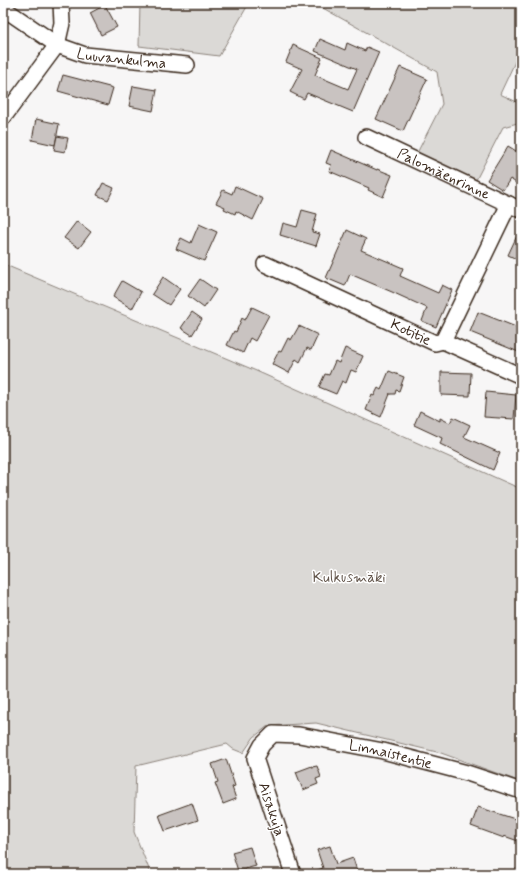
<svg xmlns="http://www.w3.org/2000/svg" width="524" height="877" font-family="Mynerve,sans-serif">
<style>
.green{fill:#dbd9d6;stroke:#8b827a}
.building{fill:#c9c3c1;stroke:#3b2a1e}
.lines{fill:none;stroke-linecap:round;stroke-linejoin:round}
.minor-casing{stroke:#3b2a1e;stroke-width:18}
.minor{stroke:#fff;stroke-width:15}
.labels{text-anchor:middle;stroke-width:3;stroke-linejoin:round;paint-order:stroke}
.street-label{font-size:15px;fill:#3b2a1e;stroke:#fff}
.park-label{font-size:15px;fill:#63564c;stroke:#fff}
</style>
<rect width="100%" height="100%" fill="#f7f6f6"/>
<filter id="ink" filterUnits="userSpaceOnUse"><feTurbulence type="fractalNoise" baseFrequency=".025" numOctaves="2"/><feDisplacementMap in="SourceGraphic" scale="8" xChannelSelector="R" yChannelSelector="G"/><feConvolveMatrix kernelMatrix="1 2 1 2 8 2 1 2 1" color-interpolation-filters="sRGB"/></filter>
<g filter="url(#ink)">
<g class="green">
<polygon points="140,3 249,3 219,56 139,46"/>
<polygon points="314,3 521,3 521,49 500,94 521,104 521,122 503,127 476,180 416,155 442,104 437,72"/>
<polygon points="3,264 254,370 521,489 521,782 441,753 316,723 268,726 254,737 243,753 233,749 227,744 136,766 134,832 151,874 3,874"/>
</g>
<g class="building">
<polygon points="105,5 117,27 101,35 90,13"/>
<polygon points="320,39 345,50 347,43 365,51 367,47 379,52 353,112 307,93 304,99 290,92 302,69 286,62 293,45 322,58 315,75 348,89 357,69 315,51"/>
<polygon points="400,67 427,79 403,131 376,119"/>
<polygon points="63,75 113,88 108,105 58,91"/>
<polygon points="133,86 157,90 153,111 129,106"/>
<polygon points="36,119 59,124 55,145 32,140"/>
<polygon points="57,136 68,138 65,152 54,150"/>
<polygon points="508,146 521,154 521,186 510,179 503,190 487,180"/>
<polygon points="331,150 377,170 377,169 392,175 383,197 368,190 369,188 329,171 331,165 326,163"/>
<polygon points="103,183 114,188 108,200 97,195"/>
<polygon points="235,186 263,199 253,220 236,211 235,214 224,209 225,207 216,203 223,190 232,194"/>
<polygon points="302,210 317,214 312,232 320,234 316,246 280,235 283,223 297,227"/>
<polygon points="77,221 91,232 79,248 64,238"/>
<polygon points="199,224 217,232 204,261 176,249 181,238 191,243"/>
<polygon points="521,227 521,261 508,255"/>
<polygon points="347,230 366,239 361,250 403,268 400,276 438,293 442,285 452,290 436,327 422,321 427,308 392,292 350,274 345,286 326,278"/>
<polygon points="163,277 180,289 169,305 152,294"/>
<polygon points="200,279 216,290 204,308 188,296"/>
<polygon points="122,281 141,292 132,309 113,297"/>
<polygon points="252,307 269,315 255,341 250,338 243,353 227,345 234,331 236,332 242,318 245,320"/>
<polygon points="192,312 202,319 192,335 181,328"/>
<polygon points="478,312 521,329 521,353 470,332"/>
<polygon points="299,326 318,335 311,350 307,348 300,362 296,359 289,373 272,364 279,351 281,352 288,338 291,340"/>
<polygon points="345,348 363,356 356,372 351,370 346,383 342,381 336,394 319,387 325,374 329,375 335,361 339,363"/>
<polygon points="389,371 404,377 399,391 396,390 395,394 389,394 390,394 381,417 366,410 372,395 374,396 378,388 381,390"/>
<polygon points="441,372 471,373 470,396 441,395"/>
<polygon points="486,392 516,395 514,419 484,417"/>
<polygon points="420,411 440,421 440,418 450,423 453,417 470,425 464,437 500,453 493,470 440,444 442,438 414,425"/>
<polygon points="226,759 235,786 232,787 236,799 223,804 215,783 218,782 212,764"/>
<polygon points="312,766 312,767 317,766 321,777 316,779 318,784 303,790 296,772"/>
<polygon points="192,803 198,820 165,831 159,815"/>
<polygon points="478,807 521,821 521,842 504,836 504,838 471,826"/>
<polygon points="330,846 336,864 353,858 358,874 312,874 312,872 323,868 317,850"/>
<polygon points="250,847 256,866 238,871 232,852"/>
</g>
<g class="lines">
<defs>
<g id="minor">
<path id="s1" d="M 3,8 L 57,45 L 85,55 L 187,65"/>
<polyline points="3,118 57,45 62,23 61,3"/>
<path id="s2" d="M 366,137 L 521,210"/>
<path id="s3" d="M 265,264 L 435,343 L 443,341 L 509,204"/>
<polyline points="443,341 521,376"/>
<path id="s4" d="M 293,874 L 255,758 L 262,745 L 273,734 L 299,735 L 383,751 L 467,773 L 521,791"/>
</g>
</defs>
<use href="#minor" class="minor-casing"/>
<use href="#minor" class="minor"/>
</g>
</g>
<g class="labels">
<g class="street-label">
<text dy="5" stroke="none"><textPath href="#s1" startOffset="132">Luuvankulma</textPath></text>
<text dy="5" stroke="none"><textPath href="#s2" startOffset="86">Palomäenrinne</textPath></text>
<text dy="5" stroke="none"><textPath href="#s3" startOffset="161">Kotitie</textPath></text>
<text dy="5" stroke="none"><textPath href="#s4" startOffset="272">Linnaistentie</textPath></text>
<text transform="translate(272 809) rotate(72)" y="5">Aisakuja</text>
</g>
<g class="park-label">
<text x="349" y="582">Kulkusmäki</text>
</g>
</g>
<rect width="524" height="877" fill="none" stroke="#fff" stroke-width="16"/>
<rect x="8" y="8" width="508" height="861" fill="none" stroke="#3b2a1e" stroke-width="1.5" filter="url(#ink)"/>
</svg>
